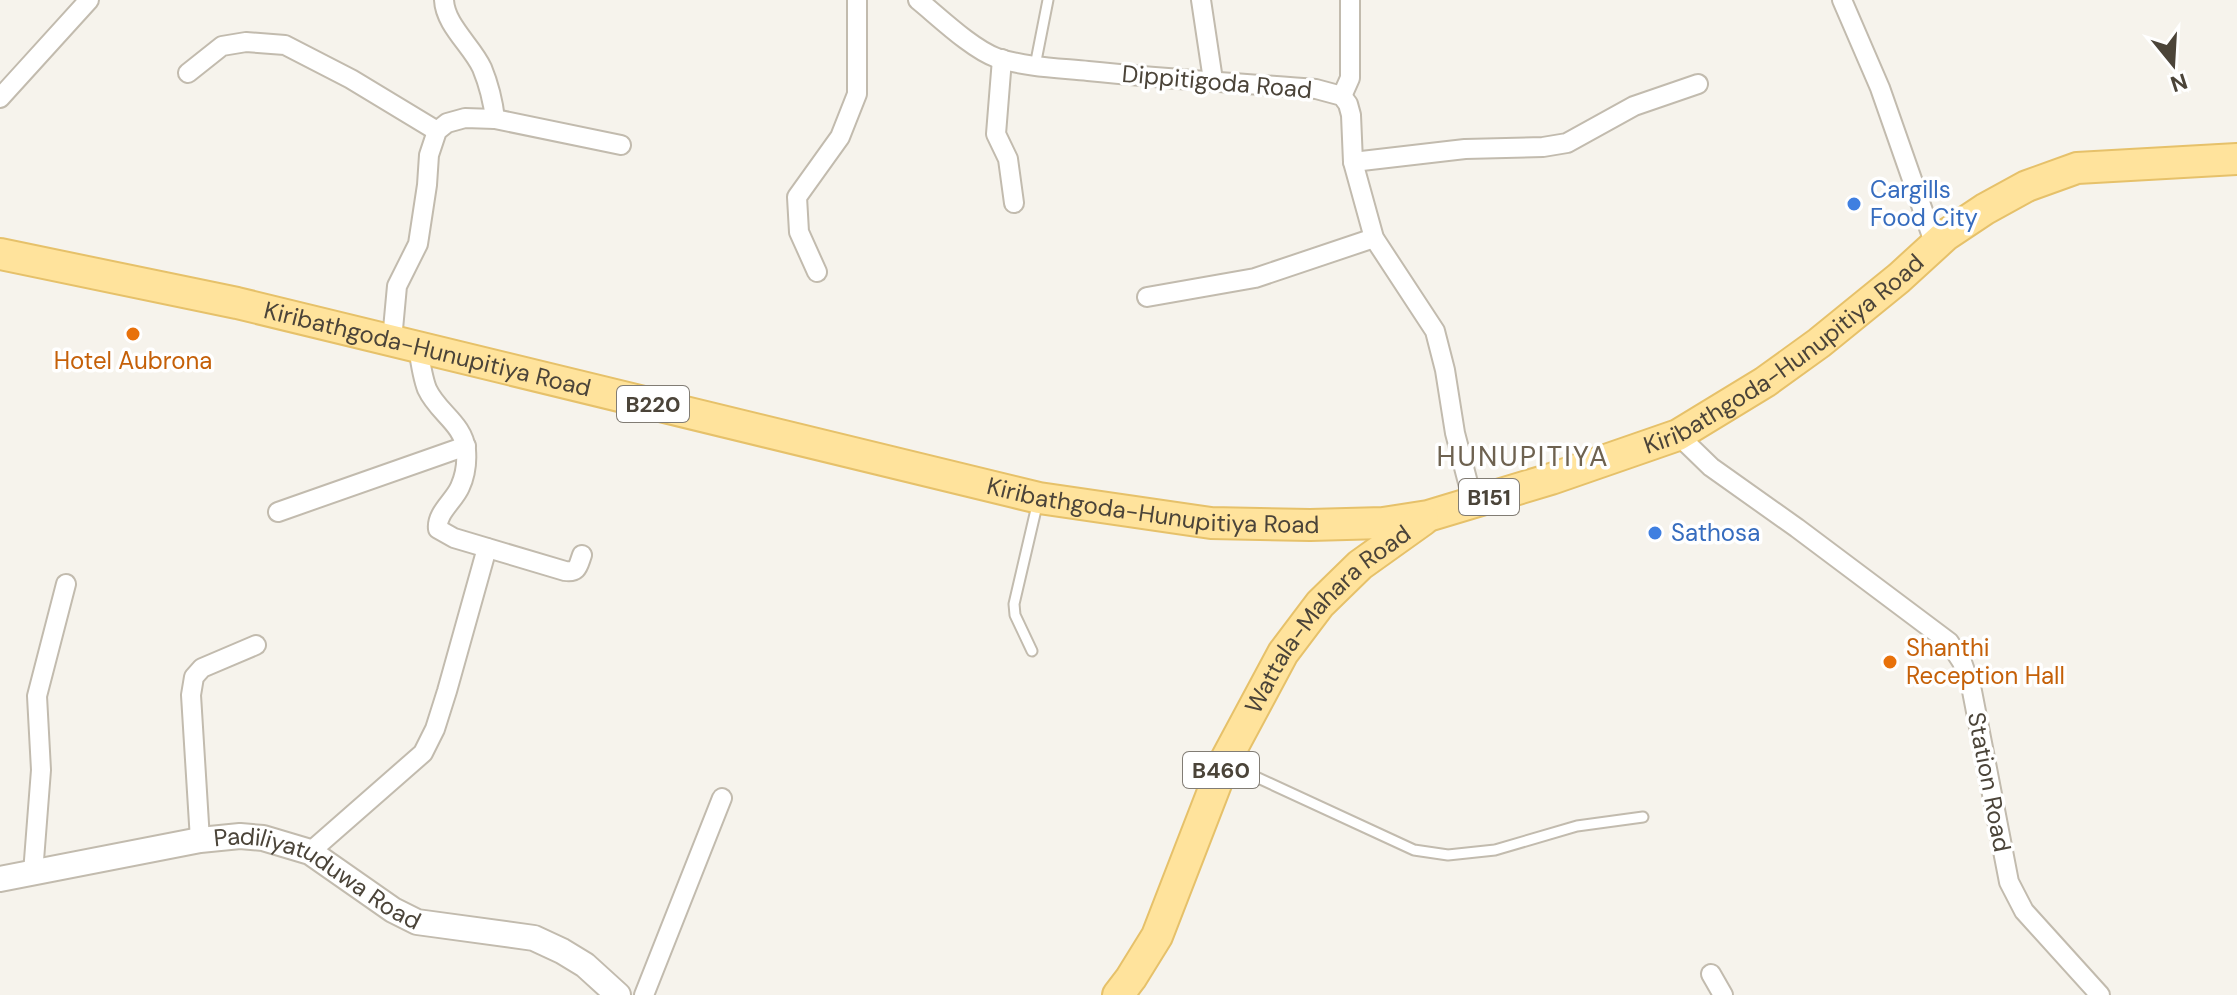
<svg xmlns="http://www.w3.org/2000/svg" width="2237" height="995" font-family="'DM Sans',sans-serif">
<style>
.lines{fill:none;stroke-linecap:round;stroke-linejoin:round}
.service-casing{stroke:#c2bbae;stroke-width:13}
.minor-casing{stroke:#c2bbae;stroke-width:22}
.tertiary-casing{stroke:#c2bbae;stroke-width:28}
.primary-casing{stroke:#e6c16a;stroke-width:34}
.service{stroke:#fff;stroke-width:9}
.minor{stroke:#fff;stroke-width:18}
.tertiary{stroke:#fff;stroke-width:24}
.primary{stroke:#ffe39c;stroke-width:30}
.shop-dot{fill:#3f7fe0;stroke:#fff;stroke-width:3}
.food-dot{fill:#e8710a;stroke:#fff;stroke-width:3}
.labels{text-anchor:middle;stroke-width:7;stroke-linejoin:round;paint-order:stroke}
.shield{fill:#fff;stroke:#817c74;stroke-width:2}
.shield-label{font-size:22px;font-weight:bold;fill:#4b4439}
.street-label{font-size:24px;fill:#4b4439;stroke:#fff}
.shop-label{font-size:24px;fill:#366cbe;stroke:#fff;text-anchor:start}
.food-label{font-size:24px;fill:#c56008;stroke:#fff}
.quarter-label{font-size:28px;letter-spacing:2px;fill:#6e6250;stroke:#fff}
</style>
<rect width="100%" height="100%" fill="#f6f3ec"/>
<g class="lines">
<defs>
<g id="service">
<polyline points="1035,66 1048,0"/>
<polyline points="1032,651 1015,615 1014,604 1038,501"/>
<polyline points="1230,765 1414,850 1448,855 1495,850 1577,826 1643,817"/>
</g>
<g id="minor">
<path d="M 444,0 C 445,25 472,46 482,68 C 489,85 493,101 495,119"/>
<path d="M 918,0 C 939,17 972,49 997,58 C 1026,67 1058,68 1088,71 C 1164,79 1240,83 1316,89 L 1342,96 L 1348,104 L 1351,115 L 1353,162 L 1374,238 L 1435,331 L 1445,370 L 1455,433 L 1473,502"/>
<polyline points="1201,0 1213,80"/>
<polyline points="1842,0 1880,88 1935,245"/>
<polyline points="1002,59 996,134 1008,159 1014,203"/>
<polyline points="188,73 222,46 246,42 285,45 351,79 437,131"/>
<polyline points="1342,96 1350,78 1350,0"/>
<polyline points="0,98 89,0"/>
<polyline points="1353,162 1465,149 1543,147 1567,143 1634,106 1698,84"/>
<polyline points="817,272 799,232 797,197 840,137 857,94 857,0"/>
<polyline points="1147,297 1255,278 1374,238"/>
<polyline points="392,340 397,286 418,244 427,185 429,155 437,131 447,123 465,118 495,119 621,145"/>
<path d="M 418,346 C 420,360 422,376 427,389 C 438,413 463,423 466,450 C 467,462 465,476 460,487 C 454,501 436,513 438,529 L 454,538 L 565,571 C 578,573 578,566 582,555"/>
<polyline points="1678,435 1711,467 1797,528 1949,642 1962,662 1972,691 2009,882 2024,911 2100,995"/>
<polyline points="278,512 466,446"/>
<polyline points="200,840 191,695 194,677 202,668 256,645"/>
<polyline points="310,852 423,753 435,729 447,691 487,548"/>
<polyline points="33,873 41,770 37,696 66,584"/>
<polyline points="1711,974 1723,995"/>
<polyline points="644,995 722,798"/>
</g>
<g id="tertiary">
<path id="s1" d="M 0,879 L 200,840 L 240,836 L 263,838 L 310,852 L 393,910 L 417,922 L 534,938 L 562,951 L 585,965 L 618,995"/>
</g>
<g id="primary">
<path id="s2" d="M 0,254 L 237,303 L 1039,498 L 1211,523 L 1310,525 L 1383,523 L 1428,516 L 1551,479 L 1678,435 L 1765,382 L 1819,343 L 1899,278 L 1946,235 L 1985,209 L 2027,186 L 2077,168 L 2237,159"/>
<path id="s3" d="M 1118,995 L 1131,978 L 1157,936 L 1224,763 L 1283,653 L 1320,604 L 1360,565 L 1423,520"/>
</g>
</defs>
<use href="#service" class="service-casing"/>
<use href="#minor" class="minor-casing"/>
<use href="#tertiary" class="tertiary-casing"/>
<use href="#primary" class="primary-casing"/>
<use href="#service" class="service"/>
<use href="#minor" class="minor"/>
<use href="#tertiary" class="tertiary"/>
<use href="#primary" class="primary"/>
</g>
<g class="shop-dot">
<circle cx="1854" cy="204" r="8"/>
<circle cx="1655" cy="533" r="8"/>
</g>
<g class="food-dot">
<circle cx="133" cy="334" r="8"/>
<circle cx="1890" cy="662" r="8"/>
</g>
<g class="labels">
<g class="shield">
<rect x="617" y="386" width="72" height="36" rx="6"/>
<rect x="1459" y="479" width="60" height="36" rx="6"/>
<rect x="1183" y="752" width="76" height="36" rx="6"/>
</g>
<g class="shield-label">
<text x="653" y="412">B220</text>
<text x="1489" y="505">B151</text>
<text x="1221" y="778">B460</text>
</g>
<g class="street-label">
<text transform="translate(1217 82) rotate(5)" y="8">Dippitigoda Road</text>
<text dy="8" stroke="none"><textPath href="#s2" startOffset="438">Kiribathgoda-Hunupitiya Road</textPath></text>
<text dy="8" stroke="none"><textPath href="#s2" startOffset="1854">Kiribathgoda-Hunupitiya Road</textPath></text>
<text dy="8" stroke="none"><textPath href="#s2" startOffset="1182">Kiribathgoda-Hunupitiya Road</textPath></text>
<text dy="8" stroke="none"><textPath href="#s3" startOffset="436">Wattala-Mahara Road</textPath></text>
<text transform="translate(1989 782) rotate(79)" y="8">Station Road</text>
<text dy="8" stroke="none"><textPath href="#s1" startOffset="332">Padiliyatuduwa Road</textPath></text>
</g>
<g class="shop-label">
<text x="1870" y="198">Cargills<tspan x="1870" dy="28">Food City</tspan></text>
<text x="1671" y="541">Sathosa</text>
</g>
<g class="food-label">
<text x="133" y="369">Hotel Aubrona</text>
<text x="1906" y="656" text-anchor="start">Shanthi<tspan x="1906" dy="28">Reception Hall</tspan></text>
</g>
<g class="quarter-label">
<text x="1523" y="466">HUNUPITIYA</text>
</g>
</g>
<g transform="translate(2173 64) rotate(162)" stroke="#ffffff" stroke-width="6" paint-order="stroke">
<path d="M0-6L14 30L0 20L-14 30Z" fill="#4b4439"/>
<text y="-12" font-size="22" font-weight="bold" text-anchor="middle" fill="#4b4439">N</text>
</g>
</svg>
